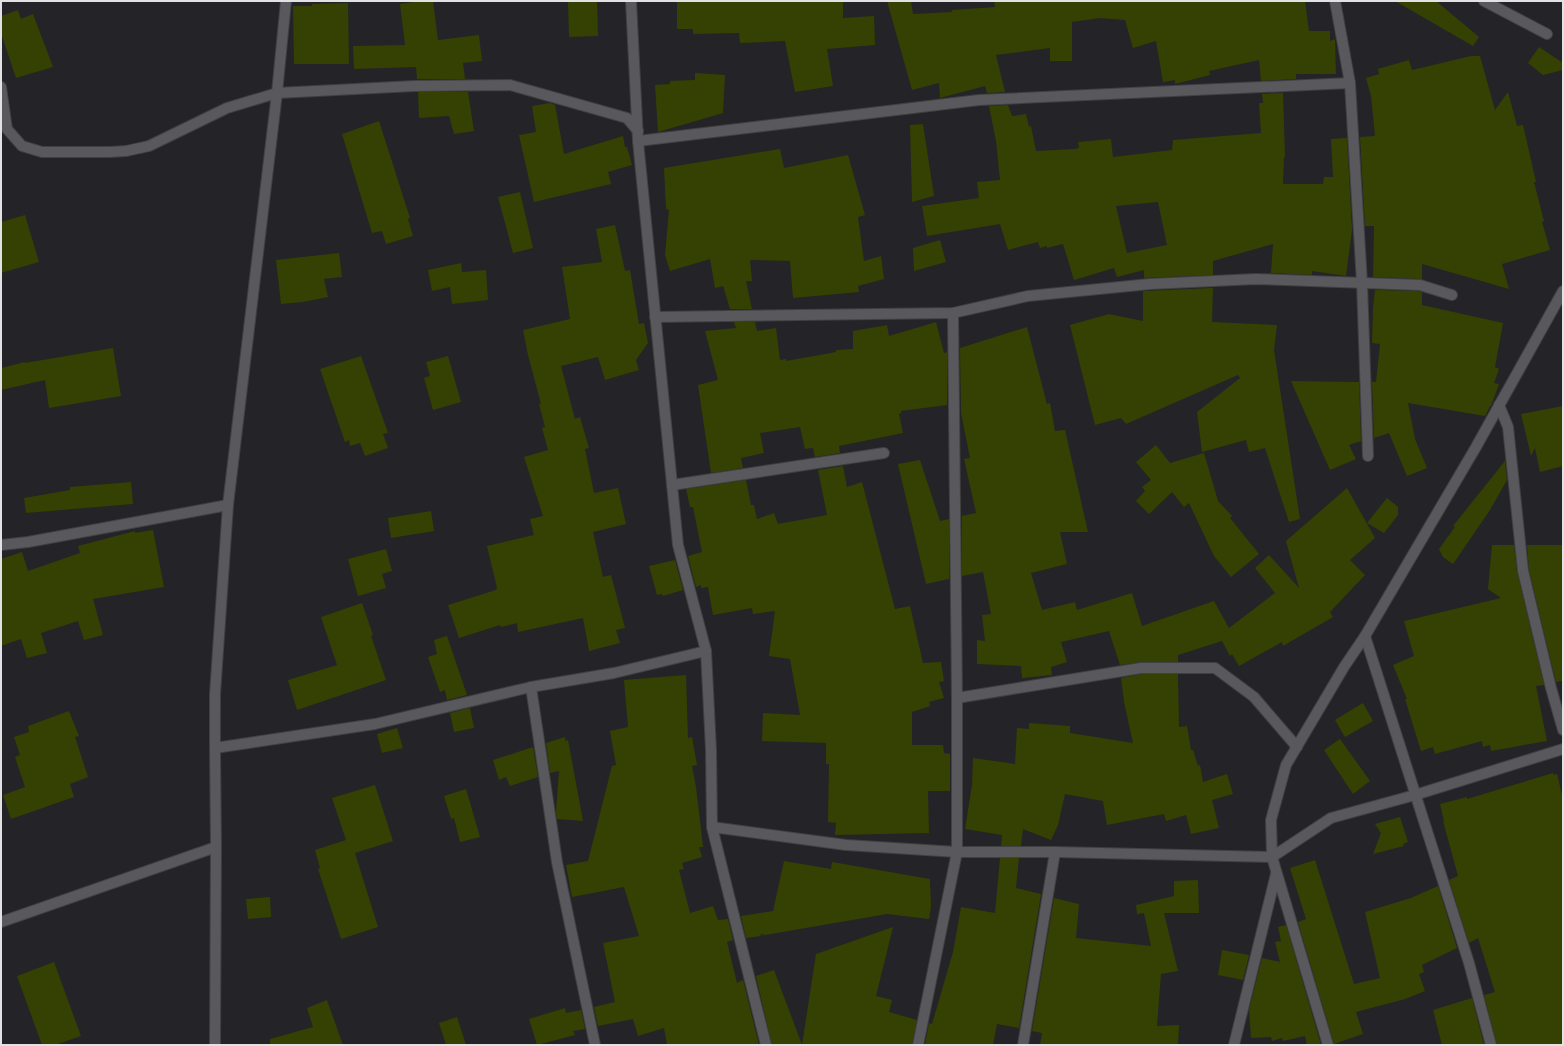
<svg xmlns="http://www.w3.org/2000/svg" width="1564" height="1046" font-family="'Fira Sans',sans-serif">
<style>
.building{fill:#354102;fill-rule:evenodd}
.lines{fill:none;stroke-linecap:round;stroke-linejoin:round}
.minor-casing{stroke:#404043;stroke-width:12}
.minor{stroke:#59595d;stroke-width:10}
</style>
<rect width="100%" height="100%" fill="#242327"/>
<g class="building">
<polygon points="421,1 433,1 438,40 479,35 482,61 463,63 465,79 417,79 416,67 354,69 353,46 405,45 400,4"/>
<polygon points="568,1 597,1 598,36 569,37"/>
<polygon points="677,1 843,1 843,18 874,16 875,45 827,49 833,86 795,92 785,41 740,43 739,33 693,34 693,29 677,29"/>
<polygon points="887,1 911,1 913,14 914,14 952,12 952,10 995,7 994,1 1305,1 1309,31 1330,31 1330,41 1335,39 1336,74 1296,74 1296,79 1261,81 1259,60 1209,71 1210,75 1175,84 1175,80 1163,82 1156,41 1133,48 1125,20 1100,18 1072,22 1072,61 1050,61 1050,48 996,55 1005,92 987,93 985,86 940,98 939,83 912,90"/>
<polygon points="1395,1 1436,1 1479,37 1473,46"/>
<polygon points="348,3 349,64 294,64 293,6 312,6 312,4"/>
<polygon points="18,10 21,19 33,14 53,67 16,78 1,33 1,16"/>
<polygon points="1539,47 1563,63 1563,70 1543,75 1528,63"/>
<polygon points="1471,56 1480,56 1495,110 1508,92 1517,126 1523,125 1536,182 1534,182 1544,221 1542,222 1550,250 1502,264 1509,289 1422,264 1422,279 1373,277 1374,226 1365,226 1360,137 1375,136 1371,96 1366,78 1379,74 1378,69 1409,60 1412,70"/>
<polygon points="695,73 725,75 723,113 658,132 655,85 670,84 670,81 695,80"/>
<polygon points="418,92 468,92 474,131 454,134 449,116 419,118"/>
<path d="M 1283,93 L 1285,157 L 1284,157 L 1283,184 L 1323,184 L 1324,177 L 1333,177 L 1331,139 L 1347,138 L 1352,230 L 1346,276 L 1312,271 L 1312,275 L 1271,273 L 1273,244 L 1213,261 L 1213,275 L 1144,278 L 1144,270 L 1117,277 L 1114,268 L 1074,280 L 1063,244 L 1047,248 L 1047,246 L 1040,248 L 1038,242 L 1008,250 L 1000,224 L 927,236 L 922,206 L 979,198 L 977,182 L 1000,180 L 996,141 L 989,106 L 1008,105 L 1012,116 L 1026,114 L 1029,127 L 1031,126 L 1036,151 L 1075,149 L 1079,148 L 1078,142 L 1111,139 L 1113,157 L 1172,150 L 1173,140 L 1261,133 L 1259,103 L 1263,103 L 1262,94 ZM 1158,202 L 1167,245 L 1127,253 L 1116,206 Z"/>
<polygon points="550,103 555,105 564,154 623,136 625,147 627,147 632,165 608,172 611,184 534,202 519,135 536,132 532,106"/>
<polygon points="379,121 410,218 408,219 413,236 386,244 382,231 372,233 342,134"/>
<polygon points="923,124 934,196 912,202 910,125"/>
<polygon points="780,149 784,168 848,155 865,215 858,217 864,261 881,256 884,279 858,286 859,292 793,298 790,261 750,260 752,281 746,281 752,309 730,309 723,286 715,288 710,259 670,271 665,255 669,210 666,209 664,168"/>
<polygon points="520,192 533,248 513,253 498,197"/>
<polygon points="25,215 39,262 1,273 1,222"/>
<polygon points="615,225 625,271 630,270 639,324 644,323 648,343 636,360 639,370 605,380 598,357 561,366 575,419 580,417 589,448 585,449 594,493 618,488 626,524 593,532 603,577 611,575 625,628 616,630 620,643 589,651 583,618 518,632 517,623 501,627 500,625 459,638 448,605 496,590 497,588 487,546 534,535 530,519 543,516 524,457 548,450 542,428 545,427 539,404 541,404 528,355 523,330 570,319 562,267 602,262 596,229"/>
<polygon points="940,240 946,262 914,271 913,248"/>
<polygon points="339,253 342,277 324,279 328,297 303,302 281,304 276,260"/>
<polygon points="461,263 462,272 486,270 488,300 452,304 450,287 432,291 428,270"/>
<polygon points="1213,288 1212,322 1277,325 1274,350 1300,519 1289,522 1265,448 1249,452 1246,440 1202,452 1197,412 1240,378 1238,375 1126,424 1121,418 1095,425 1070,325 1109,314 1143,321 1143,291"/>
<polygon points="1375,290 1419,291 1422,292 1422,305 1503,323 1495,367 1499,369 1494,383 1499,384 1491,406 1490,406 1485,416 1408,403 1415,439 1427,468 1407,476 1389,433 1374,438 1372,382 1376,382 1380,344 1372,343 1373,307"/>
<polygon points="734,322 755,322 757,331 776,328 780,360 786,359 786,361 836,352 836,350 853,349 853,331 887,325 889,336 936,322 944,353 947,352 947,405 901,411 901,413 899,414 903,433 839,446 840,453 815,457 813,448 805,449 800,427 760,433 764,453 741,458 743,468 711,473 698,385 718,380 705,331 736,328"/>
<polygon points="1027,327 1047,404 1050,403 1055,431 1065,430 1088,532 1060,532 1067,564 1031,573 1042,610 1075,602 1077,610 1132,593 1142,626 1214,601 1229,628 1275,593 1255,568 1269,555 1299,588 1286,541 1347,488 1375,538 1350,560 1365,575 1330,612 1333,617 1283,646 1282,642 1239,666 1232,654 1230,656 1222,641 1178,655 1178,662 1141,662 1120,665 1109,631 1061,642 1067,662 1051,667 1052,675 1022,678 1021,666 977,664 977,640 985,641 982,615 991,614 983,572 962,576 962,516 976,513 964,459 970,458 961,413 960,348"/>
<polygon points="113,348 121,396 49,408 45,380 1,390 1,368 25,362 25,363"/>
<polygon points="361,356 388,433 383,434 388,448 365,456 360,443 350,446 349,440 345,442 320,369"/>
<polygon points="448,356 461,402 433,410 424,378 430,376 426,362"/>
<polygon points="1291,381 1359,382 1361,441 1349,445 1356,459 1330,470"/>
<polygon points="1563,406 1563,466 1540,472 1535,448 1531,456 1521,414"/>
<polygon points="1156,445 1170,463 1204,453 1218,501 1232,516 1230,518 1259,554 1231,577 1214,556 1189,503 1184,507 1172,492 1149,514 1136,501 1145,491 1142,487 1151,480 1136,462"/>
<polygon points="920,460 940,521 949,519 949,579 926,584 898,464"/>
<polygon points="1505,461 1507,480 1490,510 1453,564 1443,557 1439,549 1455,527 1453,526"/>
<polygon points="843,466 847,487 862,482 895,609 910,606 923,663 941,662 944,681 939,682 944,698 929,702 930,706 912,712 912,745 943,745 944,753 950,754 950,791 928,791 929,833 835,835 836,823 828,822 829,764 826,764 826,743 762,741 763,713 800,715 790,659 769,656 775,611 753,614 752,608 713,615 708,587 701,588 701,585 696,587 688,556 702,552 693,507 690,507 686,489 746,480 751,505 754,505 757,519 774,513 778,524 827,515 818,470"/>
<polygon points="131,482 133,504 26,513 24,498 70,490 70,487"/>
<polygon points="1387,498 1398,507 1398,515 1384,533 1367,523"/>
<polygon points="431,511 434,531 391,538 388,518"/>
<polygon points="153,530 164,587 93,599 103,635 84,640 78,621 41,633 47,653 27,658 21,639 1,646 1,559 22,552 28,571 80,553 78,546 135,531 135,533"/>
<polygon points="1492,545 1514,545 1517,572 1544,685 1536,686 1547,741 1491,751 1490,745 1483,747 1482,741 1435,754 1433,747 1421,751 1405,699 1407,699 1393,665 1414,656 1404,621 1501,598 1488,589"/>
<polygon points="1527,545 1563,545 1563,681 1556,682 1529,570"/>
<polygon points="386,549 392,571 382,574 386,588 358,596 348,559"/>
<polygon points="675,560 683,590 663,596 662,594 657,595 649,566"/>
<polygon points="362,603 373,635 371,636 386,680 297,710 288,680 337,665 321,617"/>
<polygon points="447,636 467,695 447,700 445,690 440,692 428,657 437,654 434,640"/>
<polygon points="1142,674 1178,674 1179,727 1187,726 1191,750 1193,750 1198,766 1200,765 1203,782 1227,774 1233,794 1212,800 1219,828 1191,834 1186,815 1166,821 1164,814 1107,825 1103,801 1065,794 1058,825 1051,840 1023,829 1021,846 1001,846 1002,835 965,829 972,785 973,758 1015,764 1017,728 1029,729 1029,723 1070,726 1070,733 1133,743 1124,702 1121,678"/>
<polygon points="686,675 688,738 692,737 697,765 692,766 696,787 703,847 699,847 702,857 682,863 684,869 679,870 690,913 713,906 718,920 728,919 733,940 727,942 737,983 743,980 759,1045 667,1045 664,1028 638,1036 633,1019 598,1026 594,1007 615,1002 603,943 639,936 624,887 572,897 566,865 588,861 612,766 616,765 610,731 628,727 624,680"/>
<polygon points="1363,703 1373,721 1345,737 1335,720"/>
<polygon points="470,708 474,728 454,732 450,713"/>
<polygon points="69,711 79,736 75,737 88,777 70,784 74,797 11,819 3,795 25,787 15,757 20,755 14,737 29,732 28,726"/>
<polygon points="397,728 403,748 382,753 377,734"/>
<polygon points="565,737 565,741 568,740 583,821 557,819 556,812 559,771 550,773 546,743"/>
<polygon points="1340,739 1370,781 1353,794 1324,750"/>
<polygon points="533,747 538,777 510,786 506,777 499,780 493,760"/>
<polygon points="1553,773 1554,775 1557,774 1563,799 1563,1045 1497,1045 1484,995 1495,992 1478,938 1469,943 1449,880 1458,876 1443,821 1444,821 1440,804 1467,797 1467,799"/>
<polygon points="375,785 393,841 355,853 378,927 341,939 318,869 320,868 315,850 346,840 332,798"/>
<polygon points="466,789 480,837 460,842 454,818 451,819 444,796"/>
<polygon points="1400,817 1408,842 1403,844 1404,846 1373,854 1381,833 1375,824"/>
<polygon points="1000,858 1019,858 1016,888 1041,894 1019,1028 997,1024 993,1045 925,1045 929,1023 932,1024 953,952 961,907 995,913"/>
<polygon points="1315,860 1354,984 1380,978 1365,912 1411,898 1438,886 1457,948 1422,965 1424,972 1419,974 1425,991 1405,999 1356,1012 1363,1034 1334,1044 1298,922 1306,919 1290,868"/>
<polygon points="784,861 831,869 832,862 930,879 931,907 929,919 887,914 765,935 760,934 761,936 746,938 741,916 773,911"/>
<polygon points="1198,880 1199,913 1164,913 1178,971 1161,974 1157,1026 1179,1025 1178,1045 1040,1045 1042,1033 1032,1031 1054,898 1079,904 1076,938 1151,946 1144,913 1137,914 1136,905 1174,896 1174,881"/>
<polygon points="270,897 271,917 248,919 246,899"/>
<polygon points="1286,925 1321,1045 1307,1045 1305,1036 1283,1041 1282,1038 1272,1041 1271,1037 1251,1038 1249,1010 1262,958 1280,962 1275,942 1281,941 1278,927"/>
<polygon points="893,927 876,996 892,1000 889,1012 917,1020 912,1045 802,1045 816,954"/>
<polygon points="1222,950 1249,955 1243,980 1218,975"/>
<polygon points="54,962 81,1036 55,1045 42,1045 17,976"/>
<polygon points="774,970 802,1045 772,1045 756,976"/>
<polygon points="1472,998 1484,1045 1442,1045 1433,1010"/>
<polygon points="327,1000 343,1045 270,1045 270,1039 313,1027 307,1008"/>
<polygon points="565,1008 566,1013 581,1010 585,1029 573,1031 575,1035 537,1045 529,1019"/>
<polygon points="457,1017 466,1045 446,1045 439,1023"/>
</g>
<g class="lines">
<defs>
<g id="minor">
<polyline points="631,1 638,141 678,545 706,651 711,750 712,827 766,1045"/>
<polyline points="1335,1 1350,83 1362,283 1368,456"/>
<polyline points="1484,1 1547,34"/>
<polyline points="1,87 7,129 22,146 42,152 110,152 126,151 149,146 227,108 277,93 414,86 510,85 627,118 638,131"/>
<polyline points="638,141 979,100 1350,83"/>
<polyline points="655,317 953,313 1028,296 1150,284 1256,279 1420,285 1452,295"/>
<polyline points="1499,405 1508,427 1523,571 1551,688 1563,730"/>
<polyline points="672,485 884,453"/>
<polyline points="1,545 28,542 228,505"/>
<polyline points="1365,636 1469,963 1491,1045"/>
<polyline points="531,687 557,862 595,1045"/>
<polyline points="957,698 1141,668 1215,668 1254,697 1297,747"/>
<polyline points="215,748 375,724 531,687 614,673 706,651"/>
<polyline points="712,827 846,845 957,852 1055,852 1272,857 1331,818 1415,795 1563,749"/>
<polyline points="1,922 216,847"/>
<polyline points="215,1045 216,847 215,748 215,694 228,505 277,93 286,1"/>
<polyline points="918,1045 957,852 957,698 953,313"/>
<polyline points="1023,1045 1055,852"/>
<polyline points="1234,1045 1276,874"/>
<polyline points="1328,1045 1272,857 1271,820 1286,765 1344,667 1365,636 1476,447 1563,291"/>
</g>
</defs>
<use href="#minor" class="minor-casing"/>
<use href="#minor" class="minor"/>
</g>
<rect width="1564" height="1046" fill="none" stroke="#e2e1e4" stroke-width="4"/>
</svg>
